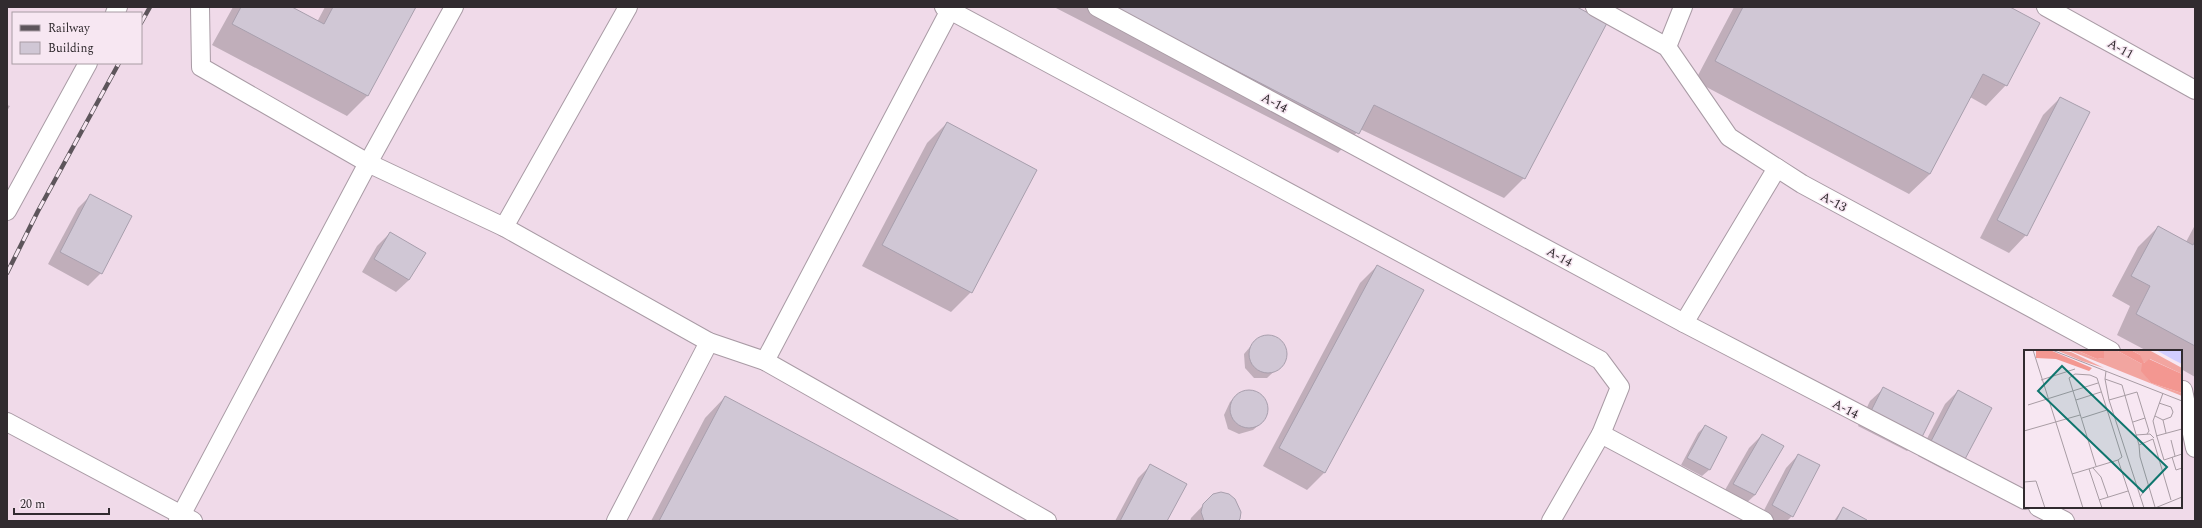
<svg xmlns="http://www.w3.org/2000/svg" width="2202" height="528" font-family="Spectral,serif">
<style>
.built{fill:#f0dae9;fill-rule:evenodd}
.shadow{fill:#0003}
.building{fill:#d0c7d5;stroke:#a89fad}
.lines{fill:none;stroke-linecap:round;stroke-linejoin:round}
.lane-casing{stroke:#a99ba5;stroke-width:20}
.lane{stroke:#fff;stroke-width:18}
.rail-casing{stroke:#5d555b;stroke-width:4.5}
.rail{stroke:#f7e7f2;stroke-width:3;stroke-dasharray:9;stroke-linecap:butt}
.labels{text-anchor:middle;stroke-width:3;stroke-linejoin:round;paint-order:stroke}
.street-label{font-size:13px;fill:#312b2f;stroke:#f7e7f2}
.inset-road{fill:none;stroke:#a89ca4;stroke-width:1}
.view{fill:#0f766e;fill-opacity:0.15;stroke:#0f766e;stroke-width:2}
.inset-edge{fill:none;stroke:#312b2f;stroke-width:2}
</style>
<rect width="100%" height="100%" fill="#f7e7f2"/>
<path class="built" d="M 7,7 L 2195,7 L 2195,521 L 7,521 ZM 13,13 L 141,13 L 141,63 L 13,63 ZM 2025,351 L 2181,351 L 2181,507 L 2025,507 Z"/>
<g class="shadow">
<polygon points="233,7 290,7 317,22 325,7 414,7 367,96 347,116 212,45"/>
<polygon points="1054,7 1575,7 1524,178 1504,198 1360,129 1338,153"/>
<polygon points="1734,7 2007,7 2038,24 2006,85 1986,106 1970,97 1930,174 1909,194 1695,81"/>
<polygon points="2060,98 2026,235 2009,253 1980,238 2043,115"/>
<polygon points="7,105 10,106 7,111"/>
<polygon points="947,123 971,292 951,312 862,266 927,143"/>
<polygon points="90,196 101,273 88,286 48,264 78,208"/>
<polygon points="2195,225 2195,377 2181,369 2181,351 2147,351 2117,335 2130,306 2112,296 2138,247 2158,227 2186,242"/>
<polygon points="390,233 409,280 396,292 362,272 377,246"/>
<polygon points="1377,266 1324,473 1307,490 1263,466 1360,283"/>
<polygon points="1269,336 1282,342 1285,348 1284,362 1267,378 1254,378 1245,368 1244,354 1255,341"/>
<polygon points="1883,389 1920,439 1907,451 1858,426 1870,401"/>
<polygon points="1958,391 1963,461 1950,473 1918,456 1945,404"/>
<polygon points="1250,392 1261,396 1265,403 1266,410 1260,424 1253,430 1239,434 1228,429 1224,415 1230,402 1237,395"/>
<polygon points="725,397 958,521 651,521 705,418"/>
<polygon points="1705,426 1726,437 1709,470 1702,476 1681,465 1698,433"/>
<polygon points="1762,435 1755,495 1742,507 1721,497 1749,448"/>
<polygon points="1798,455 1792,516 1787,521 1766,521 1760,518 1786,468"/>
<polygon points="1151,465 1165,521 1115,521 1138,478"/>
<polygon points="1213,495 1228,495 1238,505 1237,521 1190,521 1191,518"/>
<polygon points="1843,508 1865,521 1834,521"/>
</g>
<g class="building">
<polygon points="241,7 292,7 324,24 333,7 416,7 368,96 232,24"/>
<polygon points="1113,7 1577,7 1607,23 1525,179 1374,105 1359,134"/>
<polygon points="1743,7 2010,7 2040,23 2007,86 1983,74 1930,174 1715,61"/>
<polygon points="2060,97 2090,112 2027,236 1997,220"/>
<polygon points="947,122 1037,170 972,293 882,245"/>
<polygon points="90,194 132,216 102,274 60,252"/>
<polygon points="2158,226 2193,245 2195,241 2195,346 2136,314 2150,286 2131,276"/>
<polygon points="390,232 426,253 409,280 374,259"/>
<polygon points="1377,265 1424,290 1325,473 1279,448"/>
<circle cx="1268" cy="354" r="19"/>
<polygon points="1883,387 1934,413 1921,439 1870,413"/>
<polygon points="1958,390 1992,408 1964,461 1930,443"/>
<circle cx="1249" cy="409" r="19"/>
<polygon points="725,396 960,521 659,521"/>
<polygon points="1705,425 1727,437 1710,470 1687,458"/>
<polygon points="1762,434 1784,446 1755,495 1733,484"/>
<polygon points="1798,454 1820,465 1793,517 1772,505"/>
<polygon points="1150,464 1187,484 1167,521 1120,521"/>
<polygon points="1221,492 1229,494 1235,499 1241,512 1240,519 1238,521 1204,521 1201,512 1203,504 1213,494"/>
<polygon points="1843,507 1867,520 1866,521 1836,521"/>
</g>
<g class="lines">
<defs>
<g id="lane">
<polyline points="200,7 201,67 368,163 504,227 709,342 765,361 1047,521"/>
<polyline points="944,7 1600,360 1620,387 1601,434 1551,521"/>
<polyline points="1097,7 1684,323 2025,500"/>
<polyline points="1595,7 1667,47 1729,137 1802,184 2111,351"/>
<polyline points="2046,7 2195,90"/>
<polyline points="115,13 118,7"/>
<polyline points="1667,47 1683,7"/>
<polyline points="7,211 88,63"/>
<polyline points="504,227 628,7"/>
<polyline points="1684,323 1777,168"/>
<polyline points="765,361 950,10"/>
<polyline points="2183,390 2195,448"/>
<polyline points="7,422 193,521"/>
<polyline points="1601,434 1764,521"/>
<polyline points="2038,507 2065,521"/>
<polyline points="178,521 368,163 454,7"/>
<polyline points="616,521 709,342"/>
</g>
</defs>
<use href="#lane" class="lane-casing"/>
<use href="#lane" class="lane"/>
<defs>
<g id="rail">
<polyline points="141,23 150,7"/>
<polyline points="7,273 38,211 119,63"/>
</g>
</defs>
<use href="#rail" class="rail-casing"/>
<use href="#rail" class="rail"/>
</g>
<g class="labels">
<g class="street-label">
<text transform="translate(2121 48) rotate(29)" y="5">A-11</text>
<text transform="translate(1275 102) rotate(28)" y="5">A-14</text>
<text transform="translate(1834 201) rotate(28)" y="5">A-13</text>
<text transform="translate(1560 256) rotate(29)" y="5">A-14</text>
<text transform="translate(1846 408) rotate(27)" y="5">A-14</text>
</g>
</g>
<g transform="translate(2024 350)">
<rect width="158" height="158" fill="#f7e7f2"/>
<path d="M 32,0 L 47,2 L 80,18 L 58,11 ZM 44,0 L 52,0 L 73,9 L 79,8 L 80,0 L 92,0 L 118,14 L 118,21 L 127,33 L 158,43 L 158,46 ZM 107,0 L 125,0 L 158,18 L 158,24 L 126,9 L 120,13 L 116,10 L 116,5 Z" fill="#f2a5a0"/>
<path d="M 12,0 L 26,0 L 68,18 L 65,21 L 32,9 L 12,8 ZM 52,0 L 80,0 L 80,8 L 73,9 ZM 92,0 L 107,0 L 116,5 L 120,13 L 125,9 L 158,24 L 158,43 L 127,33 L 117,21 L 118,14 Z" fill="#f39791"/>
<path d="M 132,0 L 158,0 L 158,14 L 150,10 Z" fill="#d2ceff"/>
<path class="inset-road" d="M 9,0 L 59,158M 28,0 L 158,51M 82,21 L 81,29 L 85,50 L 120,158M 81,29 L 98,35 L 115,95 L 116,107 L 131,157M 17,30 L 51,19M 139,43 L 129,71 L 133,87 L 140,110 L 158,104M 52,50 L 77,42M 85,50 L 113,42 L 125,81 L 123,84M 135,53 L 147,57 L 149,62 L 147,67 L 139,70M 4,55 L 74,33M 131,66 L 139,70 L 142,83M 58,68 L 83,60M 109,72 L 121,68M 0,81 L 56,65M 112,85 L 126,84 L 130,88M 132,86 L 158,79M 147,90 L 151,106M 115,95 L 129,89 L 147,150M 148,107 L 152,120 L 158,118M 94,110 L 110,158M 69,118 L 77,127 L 84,147M 65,119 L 78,158M 48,124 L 94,110 L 98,107 L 73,28 L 66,25 L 51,24 L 45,28 L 72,116M 0,132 L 12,131 L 21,158M 116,147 L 124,135M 75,150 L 104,141M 131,158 L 158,147"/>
<path class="view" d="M 38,16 L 143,117 L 119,142 L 14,41 Z"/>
<rect width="158" height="158" class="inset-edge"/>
</g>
<rect width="2202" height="528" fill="none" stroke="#312b2f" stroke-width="16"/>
<rect x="12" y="12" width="130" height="52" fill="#f7e7f2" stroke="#a89ca4"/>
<rect x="20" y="25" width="20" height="6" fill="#5d555b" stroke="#a89ca4"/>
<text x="48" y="32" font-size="12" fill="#312b2f">Railway</text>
<rect x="20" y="42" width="20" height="12" fill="#d0c7d5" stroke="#a89ca4"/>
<text x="48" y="52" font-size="12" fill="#312b2f">Building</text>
<path d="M14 508v6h95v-6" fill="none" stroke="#312b2f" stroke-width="2"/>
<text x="20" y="508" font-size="12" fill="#312b2f" stroke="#f7e7f2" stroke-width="3" paint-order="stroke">20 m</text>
</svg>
